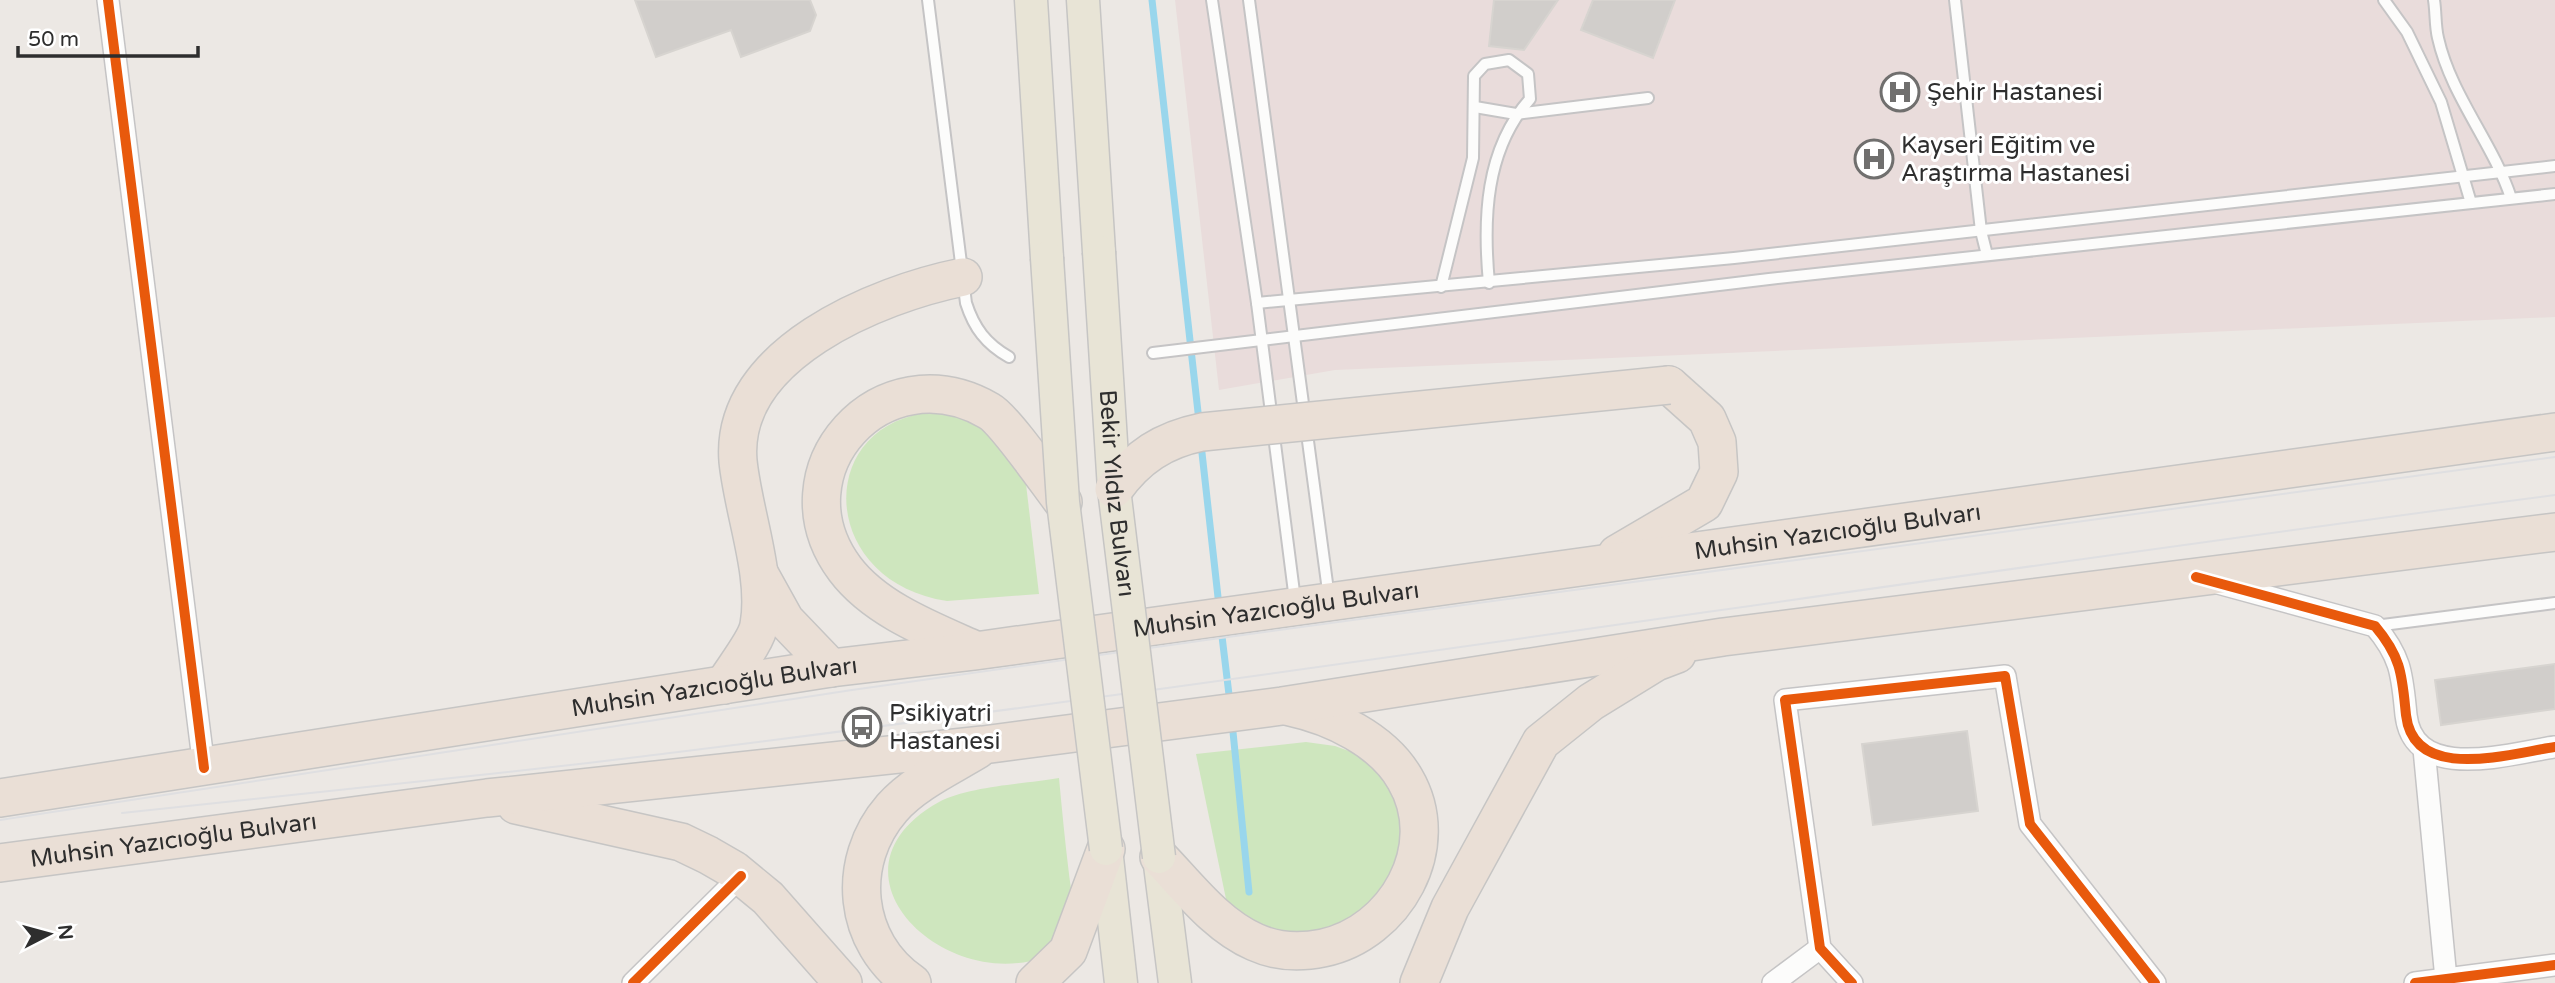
<svg xmlns="http://www.w3.org/2000/svg" width="2555" height="983" font-family="'Varela Round',sans-serif">
<style>
.medical{fill:#e9dcdb}
.green{fill:#cee6be}
.lines{fill:none;stroke-linecap:round;stroke-linejoin:round}
.stream{stroke:#99d6ec;stroke-width:7}
.building{fill:#d1cecb;stroke:#d7d4d0;stroke-width:2}
.lane-casing{stroke:#c5c4c5;stroke-width:14}
.street-casing{stroke:#c5c4c5;stroke-width:24}
.primary-casing{stroke:#c6c5c4;stroke-width:35}
.highway-casing{stroke:#c6c5c4;stroke-width:40}
.lane{stroke:#fcfcfb;stroke-width:10}
.street{stroke:#fcfcfb;stroke-width:21}
.primary{stroke:#e8e4d6;stroke-width:32}
.highway{stroke:#eadfd6;stroke-width:37}
.tram{stroke:#dfdfe1;stroke-width:2}
.primary-bridge-casing{stroke:#c6c5c4;stroke-width:35;stroke-linecap:butt}
.highway-bridge-casing{stroke:#c6c5c4;stroke-width:40;stroke-linecap:butt}
.primary-bridge{stroke:#e8e4d6;stroke-width:32}
.highway-bridge{stroke:#eadfd6;stroke-width:37}
.cycleway-casing{stroke:#fff;stroke-width:15}
.cycleway{stroke:#e8590c;stroke-width:10}
.labels{text-anchor:middle;stroke-width:6;stroke-linejoin:round;paint-order:stroke}
.poi-label{font-size:24px;fill:#2e2e2e;stroke:#fff;text-anchor:start}
.street-label{font-size:24px;fill:#2e2e2e;stroke:#fff}
</style>
<rect width="100%" height="100%" fill="#ece8e4"/>
<polygon class="medical" points="1175,0 2555,0 2555,317 1335,370 1219,390"/>
<g class="green">
<path d="M 934,412 L 975,418 L 1021,466 L 1026,484 L 1039,594 L 947,601 C 818,582 812,422 934,412 Z"/>
<polygon points="1306,742 1335,746 1360,755 1398,793 1404,858 1360,920 1304,934 1272,930 1239,912 1226,899 1196,754"/>
<path d="M 1059,778 C 1062,810 1065,842 1069,874 C 1070,883 1073,897 1071,906 C 1066,927 1048,948 1031,961 C 932,983 821,868 939,802 C 969,786 1025,784 1059,778 Z"/>
</g>
<g class="lines">
<g class="stream">
<polyline points="1152,0 1199,421"/>
<polyline points="1201,444 1219,606"/>
<polyline points="1221,628 1230,703"/>
<polyline points="1232,722 1249,892"/>
</g>
</g>
<g class="building">
<polygon points="635,0 810,0 816,15 810,31 741,57 731,30 656,57"/>
<polygon points="1494,0 1558,0 1524,50 1489,46"/>
<polygon points="1593,0 1675,0 1653,58 1581,30"/>
<polygon points="2555,664 2555,709 2441,725 2435,680"/>
<polygon points="1967,731 1978,811 1873,825 1862,744"/>
</g>
<g class="lines">
<defs>
<g id="lane">
<path d="M 928,0 L 966,303 C 974,328 986,344 1009,357"/>
<polyline points="1212,0 1257,303 1295,600"/>
<polyline points="1249,0 1329,598"/>
<polyline points="1955,0 1981,231 1987,255"/>
<polyline points="2384,0 2407,32 2441,102 2471,203"/>
<path d="M 2434,0 C 2436,12 2435,26 2438,38 C 2451,96 2493,143 2511,198"/>
<polyline points="1475,107 1516,114 1648,98"/>
<path d="M 1441,287 L 1473,158 L 1474,76 L 1485,64 L 1509,60 L 1528,74 L 1530,99 C 1485,150 1483,219 1489,283"/>
<polyline points="1257,303 1734,258 2555,166"/>
<polyline points="1153,353 1769,279 2555,194"/>
<polyline points="2375,626 2555,603"/>
</g>
<g id="street">
<polyline points="108,0 204,768"/>
<path d="M 2218,583 L 2375,626 C 2402,658 2402,676 2406,715 C 2414,784 2511,753 2555,747"/>
<polyline points="2424,749 2446,979"/>
<polyline points="633,983 741,876"/>
<polyline points="1773,983 1820,948"/>
<polyline points="1852,983 1820,948 1785,700 2005,676 2030,824 2155,983"/>
<polyline points="2415,983 2555,965"/>
</g>
<g id="primary">
<polyline points="1031,0 1047,258"/>
<polyline points="1083,0 1099,252"/>
<polyline points="1106,849 1121,983"/>
<polyline points="1159,857 1175,983"/>
</g>
<g id="highway">
<polyline points="1617,554 1704,503 1719,472 1717,442 1707,419 1669,385"/>
<polyline points="760,575 785,620 831,668"/>
<path d="M 975,650 C 930,630 875,609 845,569 C 772,471 882,349 989,411 C 1005,420 1049,484 1063,502"/>
<path d="M 724,685 C 733,670 757,640 759,625 C 768,575 743,512 738,461 C 729,354 878,294 963,277"/>
<path id="s1" d="M 0,798 L 831,668 L 975,651 L 2555,432"/>
<polyline points="516,805 681,842 708,855 734,870 768,898 843,983"/>
<path d="M 1159,857 C 1188,887 1216,925 1255,942 C 1277,952 1299,953 1323,948 C 1395,933 1445,847 1405,779 C 1383,740 1332,716 1290,707"/>
<path id="s2" d="M 0,863 L 487,798 L 983,745 L 1282,706 L 1723,637 L 2555,532"/>
<path d="M 912,983 C 853,943 845,862 892,808 C 914,783 949,767 977,750"/>
<polyline points="1035,983 1068,951 1106,849"/>
<polyline points="1419,983 1450,908 1541,742 1591,702 1656,662 1677,654"/>
</g>
</defs>
<use href="#lane" class="lane-casing"/>
<use href="#street" class="street-casing"/>
<use href="#primary" class="primary-casing"/>
<use href="#highway" class="highway-casing"/>
<use href="#lane" class="lane"/>
<use href="#street" class="street"/>
<use href="#primary" class="primary"/>
<use href="#highway" class="highway"/>
<g class="tram">
<path d="M 122,813 C 278,796 433,781 588,763 C 1245,684 1899,580 2555,495"/>
<polyline points="0,820 852,690 1206,640 2555,457"/>
</g>
<defs>
<g id="primary-bridge">
<path id="s3" d="M 1099,252 L 1114,489 L 1159,857"/>
<polyline points="1047,258 1063,502 1106,849"/>
</g>
<path id="highway-bridge" d="M 1114,489 C 1137,457 1163,440 1202,432 L 1669,385"/>
</defs>
<use href="#primary-bridge" class="primary-bridge-casing"/>
<use href="#highway-bridge" class="highway-bridge-casing"/>
<use href="#primary-bridge" class="primary-bridge"/>
<use href="#highway-bridge" class="highway-bridge"/>
<defs>
<g id="cycleway">
<polyline points="108,0 204,768"/>
<path d="M 2196,577 L 2375,626 C 2402,658 2402,676 2406,715 C 2414,784 2511,753 2555,747"/>
<polyline points="633,983 741,876"/>
<polyline points="1852,983 1820,948 1785,700 2005,676 2030,824 2155,983"/>
<polyline points="2415,983 2555,965"/>
</g>
</defs>
<use href="#cycleway" class="cycleway-casing"/>
<use href="#cycleway" class="cycleway"/>
</g>
<defs>
<symbol id="hospital-ring" viewBox="-11 -11 22 22"><circle r="9.5" fill="#fff" stroke="#706f6e" stroke-width="1.5"/><path d="M-5-5h3v3.5h4V-5h3V5h-3V1.5h-4V5h-3Z" fill="#706f6e"/></symbol>
<symbol id="bus-ring" viewBox="-11 -11 22 22"><circle r="9.5" fill="#fff" stroke="#706f6e" stroke-width="1.5"/><path d="M-5-6H5V4H4V6H2V4H-2V6H-4V4H-5ZM-3.5-4V0h7V-4ZM-3.5 1.2v1.5H-2V1.2ZM2 1.2v1.5H3.5V1.2Z" fill="#706f6e"/></symbol>
</defs>
<g fill-rule="evenodd">
<use href="#hospital-ring" x="1878" y="70" width="44" height="44"/>
<use href="#hospital-ring" x="1852" y="137" width="44" height="44"/>
<use href="#bus-ring" x="840" y="705" width="44" height="44"/>
</g>
<g class="labels">
<g class="poi-label">
<text x="1927" y="100">Şehir Hastanesi</text>
<text x="1901" y="153">Kayseri Eğitim ve<tspan x="1901" dy="28">Araştırma Hastanesi</tspan></text>
<text x="889" y="721">Psikiyatri<tspan x="889" dy="28">Hastanesi</tspan></text>
</g>
<g class="street-label">
<text dy="8" stroke="none"><textPath href="#s3" startOffset="242">Bekir Yıldız Bulvarı</textPath></text>
<text dy="8" stroke="none"><textPath href="#s1" startOffset="1857">Muhsin Yazıcıoğlu Bulvarı</textPath></text>
<text dy="8" stroke="none"><textPath href="#s1" startOffset="1290">Muhsin Yazıcıoğlu Bulvarı</textPath></text>
<text dy="8" stroke="none"><textPath href="#s1" startOffset="723">Muhsin Yazıcıoğlu Bulvarı</textPath></text>
<text dy="8" stroke="none"><textPath href="#s2" startOffset="175">Muhsin Yazıcıoğlu Bulvarı</textPath></text>
</g>
</g>
<g transform="translate(49 934) rotate(84)" stroke="#ffffff" stroke-width="5" paint-order="stroke">
<path d="M0-5L12 26L0 18L-12 26Z" fill="#2e2e2e"/>
<text y="-10" font-size="19" font-weight="bold" text-anchor="middle" fill="#2e2e2e">N</text>
</g>
<path d="M18 46v10h180v-10" fill="none" stroke="#2e2e2e" stroke-width="3.5"/>
<text x="28" y="46" font-size="21" fill="#2e2e2e" stroke="#ffffff" stroke-width="5" paint-order="stroke">50 m</text>
</svg>
